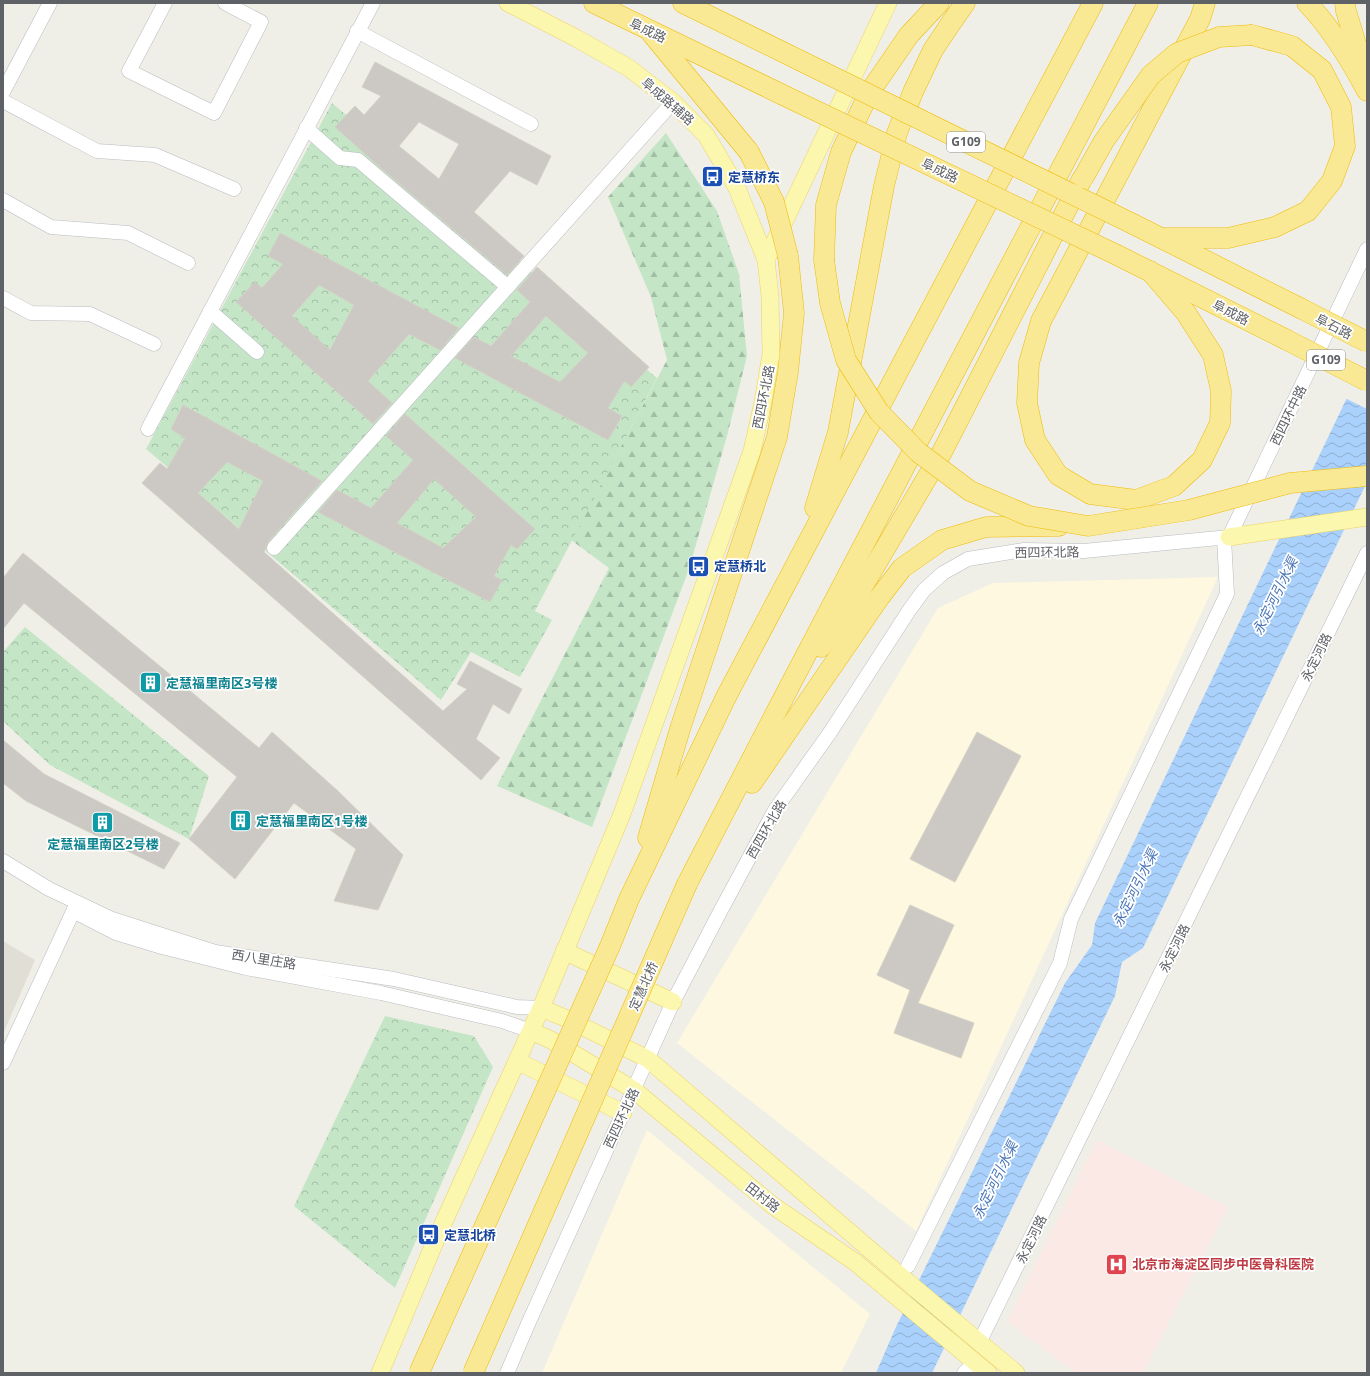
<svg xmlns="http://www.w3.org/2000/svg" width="1370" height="1376" font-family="'Noto Sans','Noto Sans SC',sans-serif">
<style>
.commercial{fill:#fdf8df}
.education{fill:#e0ded5}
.medical{fill:#fbe9e5}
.forest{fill:url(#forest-firs)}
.park{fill:url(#park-crowns)}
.water{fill:url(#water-waves)}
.pier{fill:#f0efe7}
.building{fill:#ccc9c4;stroke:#d4d1c5;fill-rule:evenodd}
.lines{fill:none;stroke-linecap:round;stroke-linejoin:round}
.minor-casing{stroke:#b9bbc0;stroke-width:15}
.major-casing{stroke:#edd263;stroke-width:18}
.highway-casing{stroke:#eebb08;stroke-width:21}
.minor{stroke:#fff;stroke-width:14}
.major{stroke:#fcf7af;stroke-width:17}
.highway{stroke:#f9e994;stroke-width:20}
.highway-bridge-casing{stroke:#eebb08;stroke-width:21;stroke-linecap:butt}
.highway-bridge{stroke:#f9e994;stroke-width:20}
.labels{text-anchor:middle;stroke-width:3.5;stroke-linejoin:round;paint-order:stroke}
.shield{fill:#fff;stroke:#8e9094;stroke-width:1}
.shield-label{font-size:12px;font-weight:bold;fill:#5e6166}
.street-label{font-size:13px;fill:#5e6166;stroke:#fff}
.transit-label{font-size:13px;font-weight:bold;fill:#164399;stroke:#fff;text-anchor:start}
.culture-label{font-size:13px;font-weight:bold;fill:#0d838f;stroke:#fff;text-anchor:start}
.health-label{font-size:13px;font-weight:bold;fill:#be3a42;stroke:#fff;text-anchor:start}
.water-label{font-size:14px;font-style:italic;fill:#4975b7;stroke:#fff}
</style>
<defs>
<pattern id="forest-firs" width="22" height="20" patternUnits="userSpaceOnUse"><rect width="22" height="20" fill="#c4e6c7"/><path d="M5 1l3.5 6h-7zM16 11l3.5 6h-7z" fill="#a2bea5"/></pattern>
<pattern id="park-crowns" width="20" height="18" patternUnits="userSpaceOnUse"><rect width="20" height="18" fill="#c4e6c7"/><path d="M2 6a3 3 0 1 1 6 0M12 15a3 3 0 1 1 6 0" fill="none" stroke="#a2bea5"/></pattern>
<pattern id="water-waves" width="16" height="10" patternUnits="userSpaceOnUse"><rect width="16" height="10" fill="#aad1fc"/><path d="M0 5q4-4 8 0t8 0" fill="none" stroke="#8eadd0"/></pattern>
</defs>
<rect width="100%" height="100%" fill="#f0efe7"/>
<g class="commercial">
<polygon points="1218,577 916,1231 677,1043 938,608 993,583"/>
<polygon points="647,1130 870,1314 841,1373 542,1373"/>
</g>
<polygon class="education" points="3,941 35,960 3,1034"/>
<polygon class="medical" points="1097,1140 1228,1207 1143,1373 1076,1373 1007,1321"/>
<polygon class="forest" points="666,133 717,211 739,274 747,356 727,436 689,569 592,827 497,786 609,568 571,540 667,360 651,297 608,197"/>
<g class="park">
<polygon points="332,103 657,378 535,611 552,620 520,677 471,652 441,700 146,449"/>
<polygon points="25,627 209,776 189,839 50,765 3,721 3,652"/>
<polygon points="385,1016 474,1036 493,1067 395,1288 294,1206"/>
</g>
<polygon class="water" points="1367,356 1367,482 1143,948 1122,962 1115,996 932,1373 876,1373 895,1329 1065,983 1092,945 1095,923"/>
<polygon class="pier" points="1367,354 1367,409 1345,398 1365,355"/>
<g class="building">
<path d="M 375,62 L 551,156 L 537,185 L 510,171 L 474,212 L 524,256 L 507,275 L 382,169 L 335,127 L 355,106 L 364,115 L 381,96 L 362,87 ZM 419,122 L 459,144 L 439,179 L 399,146 Z"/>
<path d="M 280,233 L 459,328 L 440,350 L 409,334 L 368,381 L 392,403 L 373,424 L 236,302 L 255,282 L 262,288 L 283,264 L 268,256 ZM 319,285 L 354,305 L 330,350 L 292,316 Z"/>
<path d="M 537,267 L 649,367 L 631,387 L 625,380 L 608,408 L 622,416 L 608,440 L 455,358 L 474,337 L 491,346 L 530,302 L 517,290 ZM 546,316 L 588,353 L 560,382 L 511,356 Z"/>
<path d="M 183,405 L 322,481 L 268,542 L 264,552 L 443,711 L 467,689 L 457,684 L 470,661 L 522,689 L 509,714 L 493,704 L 476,739 L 500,758 L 481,780 L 142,483 L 160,463 L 167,469 L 185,438 L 171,429 ZM 227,462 L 263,481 L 239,529 L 198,493 Z"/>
<path d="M 405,414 L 535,529 L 517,549 L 511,545 L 494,576 L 502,580 L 490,602 L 318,512 L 337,490 L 371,508 L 413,460 L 386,436 ZM 434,479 L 476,517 L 443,548 L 397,523 Z"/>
<polygon points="23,553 259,748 272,732 338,791 403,855 378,910 334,901 356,849 294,803 235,879 189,839 237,777 24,603 3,629 3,578"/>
<polygon points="977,732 1021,756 955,882 910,859"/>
<polygon points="3,740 44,774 180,843 164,869 26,801 3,783"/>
<polygon points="910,905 954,925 918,1003 974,1023 961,1058 894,1033 910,990 877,975"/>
</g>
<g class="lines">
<defs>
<g id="minor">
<polyline points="165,3 129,71 214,113 261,22 225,3"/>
<polyline points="357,31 531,124"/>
<polyline points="3,92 50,3"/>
<polyline points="3,101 97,151 155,155 234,189"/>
<polyline points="306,128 340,158 358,160 508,287"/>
<polyline points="3,200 51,227 128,233 188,263"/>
<polyline points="3,298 31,313 90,314 154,344"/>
<polyline points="210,311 257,352"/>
<polyline points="148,429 373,3"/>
<polyline points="274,548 673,102"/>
<polyline points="3,861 49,889 112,919 215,952 394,979 517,1007 541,1008"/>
<polyline points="77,913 116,933 162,947 246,968 381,993 502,1021 531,1031"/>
<polyline points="3,1063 77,903"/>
<polyline points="908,1266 1060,963 1071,919 1227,594 1224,538"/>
<polyline points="979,1343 1367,553"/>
<polyline points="507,1373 528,1324 673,1002 721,910 775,810 831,731 910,609 924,590 943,573 968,559 1024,550 1084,551 1229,537 1367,249"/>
<polyline points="964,1373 975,1362"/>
</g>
<g id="major">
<polyline points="766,260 888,3"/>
<polyline points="1229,537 1367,517"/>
<polyline points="564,951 673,1002"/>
<polyline points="541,1008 565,1018 648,1059 910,1284 1016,1373"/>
<polyline points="531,1031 551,1040 634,1090 772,1205 855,1262 988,1373"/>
<polyline points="517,1061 623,1113"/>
<polyline points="380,1373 437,1237 541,1008 622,814 752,451 763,402 771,354 770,296 766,260 737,188 706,135 673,102 629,68 576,38 508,3"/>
</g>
<g id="highway">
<polyline points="594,3 783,95"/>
<polyline points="683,3 799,60"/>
<path d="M 1307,3 C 1332,29 1350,59 1367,91"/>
<polyline points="1345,3 1346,11 1363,67"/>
<polyline points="652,34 749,152"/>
<polyline points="1133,224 1302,309"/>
<polyline points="1162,238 1228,238 1275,227 1308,211 1332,181 1345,146 1341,107 1322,70 1292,46 1252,35"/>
<polyline points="1117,255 1285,339"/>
<polyline points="824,260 826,205 841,152 869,93 909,35 939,3"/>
<polyline points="1150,271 1186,313 1213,355 1221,391 1220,423 1202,460 1174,486 1136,500 1090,494 1058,475 1035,440 1027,403 1029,363 1041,321 1200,19 1205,3"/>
<polyline points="815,508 838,432 884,186 897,133 913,92 933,50 951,23 965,3"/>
<polyline points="821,647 850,608 941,454 1082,179"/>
<polyline points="752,783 879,598 902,568 942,540 986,527 1059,526"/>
<polyline points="648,838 680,729 777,437 788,372 794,313 788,256"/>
<polyline points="687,884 786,693 1148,3"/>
<polyline points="610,946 629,899 726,697 1093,3"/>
</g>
</defs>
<use href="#minor" class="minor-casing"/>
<use href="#major" class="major-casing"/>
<use href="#highway" class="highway-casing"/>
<use href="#minor" class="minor"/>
<use href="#major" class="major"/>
<use href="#highway" class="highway"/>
<defs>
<g id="highway-bridge">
<polyline points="799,60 1133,224"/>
<polyline points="783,95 1117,255"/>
<polyline points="749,152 774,202 788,256"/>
<polyline points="1083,178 1104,141 1151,75 1177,53 1219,37 1252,35"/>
<polyline points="824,260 830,303 846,360 879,412 918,452 970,491 1029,516 1088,526 1189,510 1290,483 1367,476"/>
<polyline points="1302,309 1367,342"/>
<polyline points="1285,339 1367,381"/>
<polyline points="419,1373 610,946"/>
<polyline points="473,1373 687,884"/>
</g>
</defs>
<use href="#highway-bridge" class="highway-bridge-casing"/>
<use href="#highway-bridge" class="highway-bridge"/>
</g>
<defs>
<symbol id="bus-square" viewBox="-11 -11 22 22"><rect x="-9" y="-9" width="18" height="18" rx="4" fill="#1a4fb4" stroke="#fff"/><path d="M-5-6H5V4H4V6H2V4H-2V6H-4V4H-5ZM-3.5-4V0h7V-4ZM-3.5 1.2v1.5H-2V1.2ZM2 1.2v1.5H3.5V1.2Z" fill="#fff"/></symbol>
<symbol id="building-square" viewBox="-11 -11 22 22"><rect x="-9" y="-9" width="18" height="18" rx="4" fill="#0f9aa8" stroke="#fff"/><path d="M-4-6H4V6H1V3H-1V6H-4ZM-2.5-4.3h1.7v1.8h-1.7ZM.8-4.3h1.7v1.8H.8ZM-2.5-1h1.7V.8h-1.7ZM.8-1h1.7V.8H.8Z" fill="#fff"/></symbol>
<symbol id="hospital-square" viewBox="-11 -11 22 22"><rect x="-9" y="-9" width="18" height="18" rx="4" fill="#e0444e" stroke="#fff"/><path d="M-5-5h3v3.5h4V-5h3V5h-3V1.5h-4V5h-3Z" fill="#fff"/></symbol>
</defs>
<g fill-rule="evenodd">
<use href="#bus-square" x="700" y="164" width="25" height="25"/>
<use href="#bus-square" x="686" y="554" width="25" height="25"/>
<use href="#building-square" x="138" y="670" width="25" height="25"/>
<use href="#building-square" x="228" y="808" width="25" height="25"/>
<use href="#building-square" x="90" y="810" width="25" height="25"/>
<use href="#bus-square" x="416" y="1222" width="25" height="25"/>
<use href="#hospital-square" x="1104" y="1252" width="25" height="25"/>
</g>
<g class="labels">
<g class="shield">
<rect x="947" y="132" width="38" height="20" rx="3"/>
<rect x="1307" y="350" width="38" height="20" rx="3"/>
</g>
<g class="shield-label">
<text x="966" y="146">G109</text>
<text x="1326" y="364">G109</text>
</g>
<g class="street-label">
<text transform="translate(648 30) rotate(26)" y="5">阜成路</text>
<text transform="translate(668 101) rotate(41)" y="5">阜成路辅路</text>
<text transform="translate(940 170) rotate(26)" y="5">阜成路</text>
<text transform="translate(1231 312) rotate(27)" y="5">阜成路</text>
<text transform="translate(1334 326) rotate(27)" y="5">阜石路</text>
<text transform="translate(763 397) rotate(-79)" y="5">西四环北路</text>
<text transform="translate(1288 415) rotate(-64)" y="5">西四环中路</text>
<text transform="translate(1047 552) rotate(-1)" y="5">西四环北路</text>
<text transform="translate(1316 657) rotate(-64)" y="5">永定河路</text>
<text transform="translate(766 829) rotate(-60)" y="5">西四环北路</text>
<text transform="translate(1174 948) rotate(-64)" y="5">永定河路</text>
<text transform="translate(264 959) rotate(9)" y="5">西八里庄路</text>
<text transform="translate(643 986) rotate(-66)" y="5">定慧北桥</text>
<text transform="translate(621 1118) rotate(-65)" y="5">西四环北路</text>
<text transform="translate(763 1197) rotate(38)" y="5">田村路</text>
<text transform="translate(1031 1239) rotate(-64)" y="5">永定河路</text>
</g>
<g class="transit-label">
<text x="728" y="182">定慧桥东</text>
<text x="714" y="571">定慧桥北</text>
<text x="444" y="1240">定慧北桥</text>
</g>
<g class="culture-label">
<text x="166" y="688">定慧福里南区3号楼</text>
<text x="256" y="826">定慧福里南区1号楼</text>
<text x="103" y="849" text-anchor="middle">定慧福里南区2号楼</text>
</g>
<g class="health-label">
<text x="1132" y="1269">北京市海淀区同步中医骨科医院</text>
</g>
<g class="water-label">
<text transform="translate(1275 596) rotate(-64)" y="5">永定河引水渠</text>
<text transform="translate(1135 888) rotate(-64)" y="5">永定河引水渠</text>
<text transform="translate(995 1180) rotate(-64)" y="5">永定河引水渠</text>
</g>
</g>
<rect width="1370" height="1376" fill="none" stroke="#5e6166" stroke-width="8"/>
</svg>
